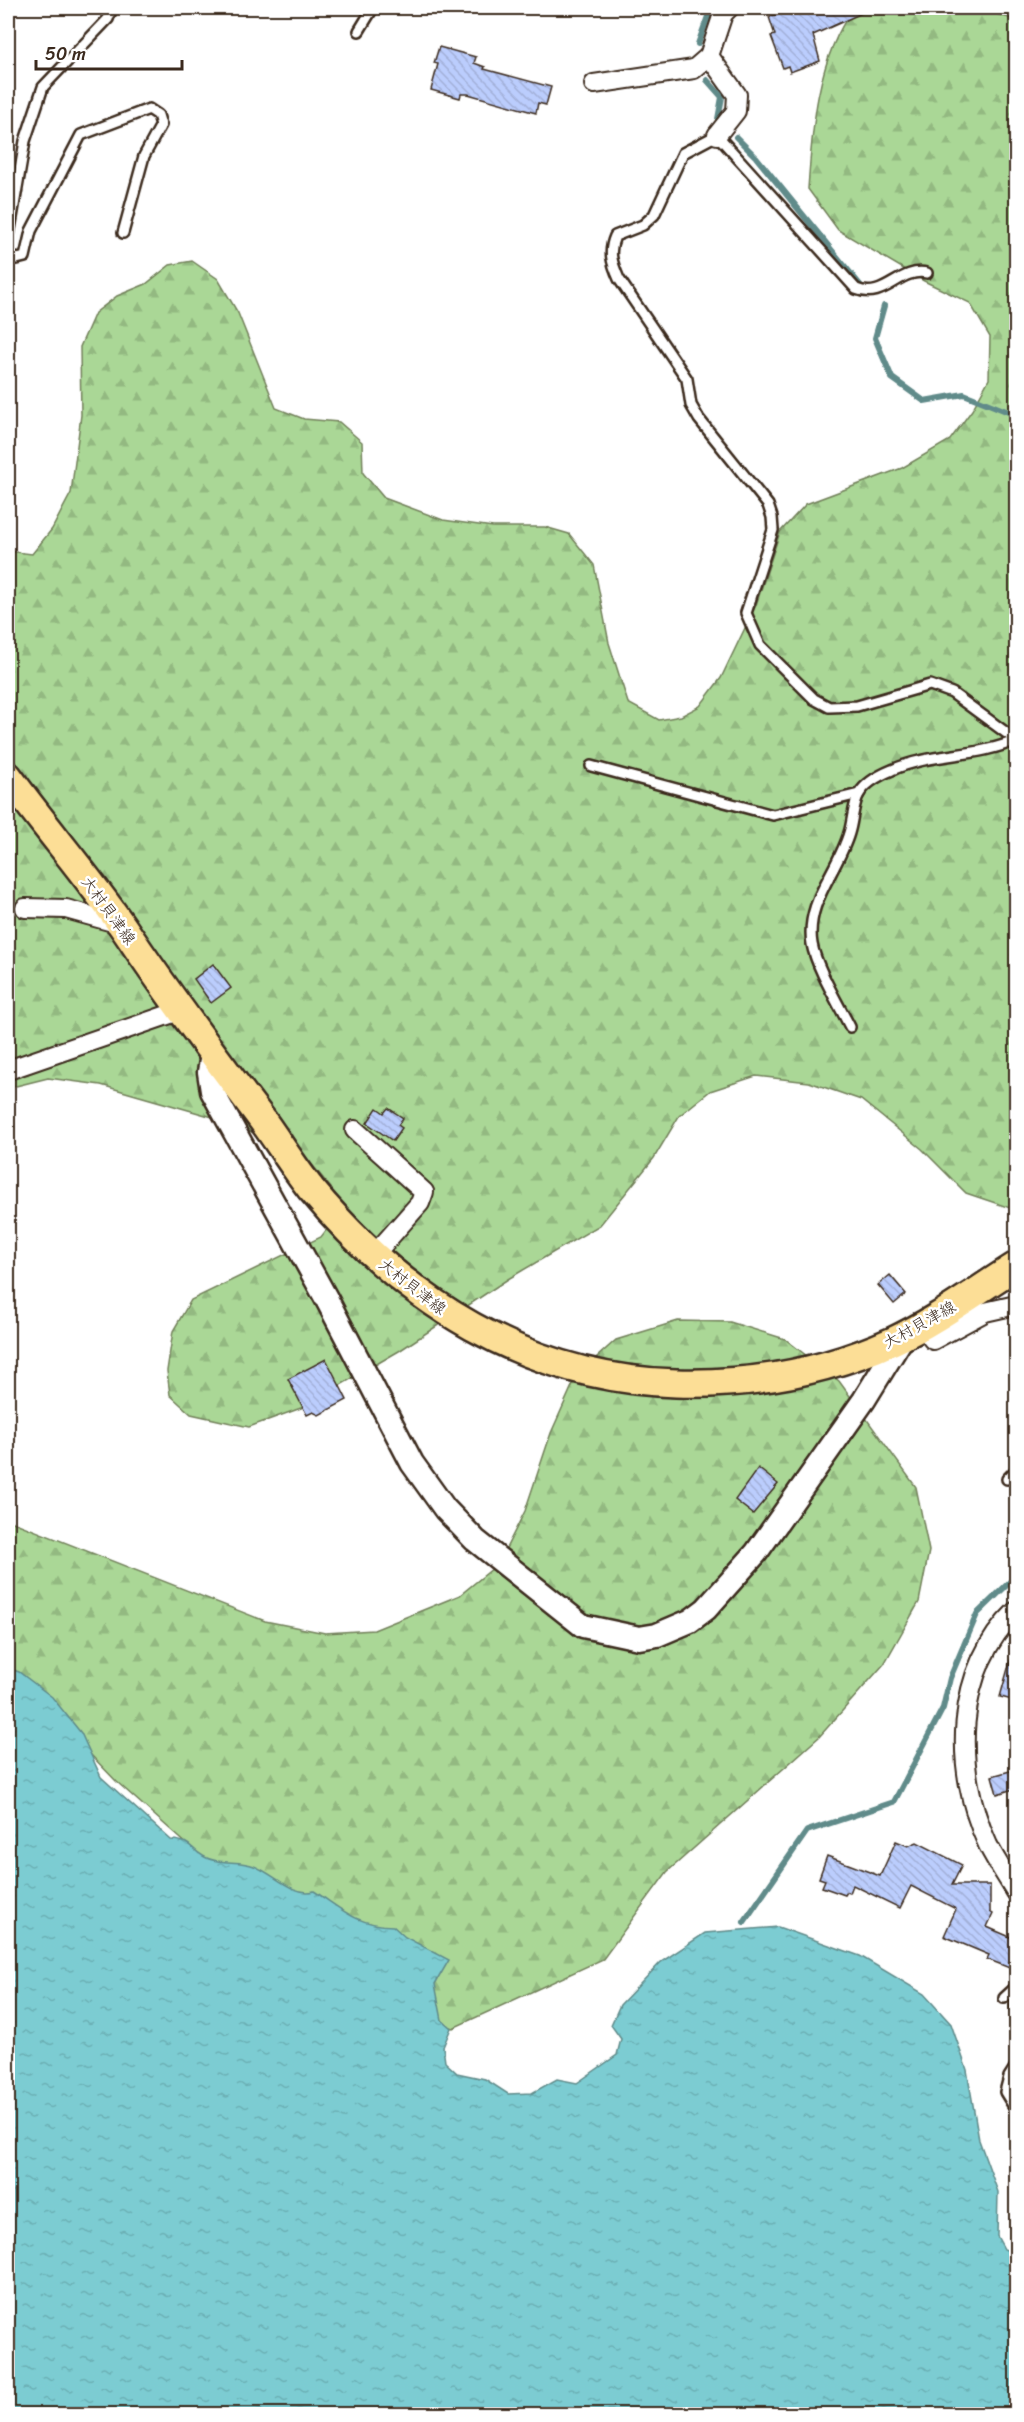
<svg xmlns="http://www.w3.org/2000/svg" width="1024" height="2422" font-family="Sriracha,'Klee One',sans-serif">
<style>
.forest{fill:url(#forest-firs);stroke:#72805a;stroke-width:1.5}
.water{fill:url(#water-ripples);stroke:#618b8a;stroke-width:1.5}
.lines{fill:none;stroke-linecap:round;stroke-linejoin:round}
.stream{stroke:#618b8a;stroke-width:6}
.building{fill:url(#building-back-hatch);stroke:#3b2a1e;stroke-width:1.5}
.service-casing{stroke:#3b2a1e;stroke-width:14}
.minor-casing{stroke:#3b2a1e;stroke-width:22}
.tertiary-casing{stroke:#3b2a1e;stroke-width:27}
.primary-casing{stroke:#3b2a1e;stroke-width:32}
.service{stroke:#fff;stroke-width:9}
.minor{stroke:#fff;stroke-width:18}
.tertiary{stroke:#fff;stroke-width:22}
.primary{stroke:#fcde96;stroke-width:27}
.labels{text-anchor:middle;stroke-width:5;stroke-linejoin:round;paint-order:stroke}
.street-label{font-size:16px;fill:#3b2a1e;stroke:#fff}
</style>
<defs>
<pattern id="forest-firs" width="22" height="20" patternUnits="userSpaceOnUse" patternTransform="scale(1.5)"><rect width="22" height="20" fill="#aad796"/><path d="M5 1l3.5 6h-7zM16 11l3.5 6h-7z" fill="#93b981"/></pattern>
<pattern id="water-ripples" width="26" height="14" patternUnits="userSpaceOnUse" patternTransform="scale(1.5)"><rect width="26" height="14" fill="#7bccd2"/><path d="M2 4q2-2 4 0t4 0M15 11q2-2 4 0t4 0" fill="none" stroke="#6bafb4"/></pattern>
<pattern id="building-back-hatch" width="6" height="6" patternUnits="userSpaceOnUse" patternTransform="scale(1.5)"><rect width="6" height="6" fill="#bbcdfd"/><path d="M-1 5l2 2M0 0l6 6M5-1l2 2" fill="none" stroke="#a2b0d8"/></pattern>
</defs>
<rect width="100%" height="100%" fill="#fff"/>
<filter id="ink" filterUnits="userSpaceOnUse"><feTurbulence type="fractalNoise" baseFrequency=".0167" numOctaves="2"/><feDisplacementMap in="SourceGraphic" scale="12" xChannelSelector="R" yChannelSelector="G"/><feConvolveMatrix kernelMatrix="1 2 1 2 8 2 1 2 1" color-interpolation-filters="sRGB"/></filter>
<g filter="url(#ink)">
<g class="forest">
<path d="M 854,8 L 976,8 L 1016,20 L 1016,1210 L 966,1193 L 922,1149 L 861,1100 L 809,1082 L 756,1076 L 710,1091 L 679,1116 L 654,1158 L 600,1225 L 508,1279 L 399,1351 L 301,1408 L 249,1427 L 191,1414 L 170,1395 L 167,1371 L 173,1331 L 191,1300 L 321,1237 L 334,1220 L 331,1188 L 306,1157 L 230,1122 L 101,1085 L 48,1078 L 8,1088 L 8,551 L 32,554 L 52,529 L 71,493 L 81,415 L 80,347 L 95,313 L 117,296 L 146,284 L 170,265 L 192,261 L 218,279 L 238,313 L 276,408 L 304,419 L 339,422 L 362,442 L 363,473 L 384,498 L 443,520 L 493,527 L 545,527 L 569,534 L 594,565 L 609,643 L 628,703 L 659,720 L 681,716 L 700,706 L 721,678 L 756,605 L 780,532 L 806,504 L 902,468 L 950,440 L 972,410 L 989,379 L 990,337 L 970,303 L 924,281 L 838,230 L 808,189 C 812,129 817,57 854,8 Z"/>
<polygon points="678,1321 730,1322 785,1339 839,1381 916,1487 929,1551 919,1602 884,1664 819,1737 667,1872 603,1959 453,2028 397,2012 261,1910 117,1782 34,1696 8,1675 8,1520 265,1621 325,1633 374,1630 460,1595 498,1564 525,1511 551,1433 577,1375 616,1340"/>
</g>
<path class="water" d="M 8,1668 L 19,1672 L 52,1697 L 81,1733 L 101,1777 L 171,1840 C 192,1841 188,1847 203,1856 C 217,1865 239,1860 254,1866 C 273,1873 293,1897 314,1891 C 343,1910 356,1925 393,1926 L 405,1937 L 449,1960 L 435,1984 L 442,2020 L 451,2028 L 443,2047 L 445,2062 L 457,2073 L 485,2079 L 508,2094 L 532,2093 L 557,2079 L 577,2083 L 617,2055 L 621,2039 L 611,2025 L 620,2005 L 661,1962 L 705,1933 L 778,1927 L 860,1956 L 924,1994 L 951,2024 L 967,2070 L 979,2140 L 998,2192 L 997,2236 L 1004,2249 L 1016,2254 L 1016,2414 L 8,2414 Z"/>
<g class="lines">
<g class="stream">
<polyline points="698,44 711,8"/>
<polyline points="707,80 722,97 718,119"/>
<polyline points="736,137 756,157 860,285"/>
<polyline points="884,306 875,338 892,378 924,401 964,394 1016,415"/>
<polyline points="744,1922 807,1831 894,1802 943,1708 950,1678 977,1614 1016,1576"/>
</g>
</g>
<g class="building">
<polygon points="793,8 873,8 813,35 820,61 790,72 788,66 783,68 771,36 775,35 769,17"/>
<polygon points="439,47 476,57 474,63 485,67 484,69 551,87 546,105 538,103 536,113 468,94 461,94 460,98 431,90 438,64 434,63"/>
<polygon points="213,964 231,988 211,1003 194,979"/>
<polygon points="377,1108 384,1113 388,1108 403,1118 398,1125 402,1128 393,1141 367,1123"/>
<polygon points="890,1275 906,1294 894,1304 878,1285"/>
<polygon points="326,1359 347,1400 319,1415 313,1412 307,1415 288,1379"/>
<polygon points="758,1468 778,1484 753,1514 735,1500"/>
<polygon points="1012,1654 1017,1655 1017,1701 1000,1697"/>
<polygon points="1017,1769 1017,1788 997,1794 992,1776"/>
<polygon points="896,1841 908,1846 917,1842 962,1865 952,1885 990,1885 990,1912 993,1914 987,1927 1017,1940 1017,1971 987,1959 989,1955 944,1936 956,1909 911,1886 900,1908 853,1885 850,1893 847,1892 845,1895 822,1887 825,1880 819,1878 827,1856 880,1876"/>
</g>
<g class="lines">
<defs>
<g id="service">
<polyline points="359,31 373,8"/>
<polyline points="8,241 25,141 43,87 108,19 112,8"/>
<polyline points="8,254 17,259 25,257 31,231 81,135 149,109 158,115 161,125 144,156 123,233"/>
<polyline points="591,766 773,815 859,794"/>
<path d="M 850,1027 C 839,1005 816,967 812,944 C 805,902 838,871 849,833 C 853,821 853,804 859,794 C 866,782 880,775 892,770 C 932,752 977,758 1016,740 L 952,693 L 930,685 L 857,706 L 829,707 L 814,699 L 760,645 L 746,613 L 773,530 L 772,517 L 768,505 L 699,419 L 691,405 L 687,379 L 619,279 C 612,263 608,252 615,236 L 643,225 L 654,215 L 683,153 L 717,135 L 856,289 C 885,301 899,267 927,273"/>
<polyline points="1007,1479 1016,1470"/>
<polyline points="1004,1998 1016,1987"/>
<polyline points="1016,2005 1016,2009"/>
<polyline points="1016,2066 1009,2077 1005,2092 1016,2110"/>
</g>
<g id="minor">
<polyline points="594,84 694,69 709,56"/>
<polyline points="717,135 736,111 737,95 709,56 723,14 729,8"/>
<polyline points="25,908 66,909 120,924"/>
<polyline points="8,1070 179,1011"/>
<polyline points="355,1130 424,1192 420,1203 374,1255"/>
<polyline points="922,1326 933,1340 985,1312 1016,1305"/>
<path d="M 1016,1611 C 954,1671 953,1769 988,1845 C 996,1861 1007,1877 1016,1892"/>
</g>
<polyline id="tertiary" points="212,1055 209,1072 212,1091 326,1298 412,1463 445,1509 475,1540 583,1626 639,1638 657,1635 690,1621 706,1609 756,1553 864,1400 904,1335"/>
<path id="primary" d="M 8,776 C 45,827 87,875 123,927 C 166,991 211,1052 258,1114 C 276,1138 292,1165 311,1189 C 404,1301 527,1379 676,1383 C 750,1385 825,1372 893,1341 C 936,1321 976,1291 1016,1266"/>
</defs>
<use href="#service" class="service-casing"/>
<use href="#minor" class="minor-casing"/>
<use href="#tertiary" class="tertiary-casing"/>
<use href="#primary" class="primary-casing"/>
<use href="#service" class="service"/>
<use href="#minor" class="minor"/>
<use href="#tertiary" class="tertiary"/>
<use href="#primary" class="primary"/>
</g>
</g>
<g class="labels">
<g class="street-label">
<text transform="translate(109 910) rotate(54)" y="6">大村貝津線</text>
<text transform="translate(413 1286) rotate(38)" y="6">大村貝津線</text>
<text transform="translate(919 1324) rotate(-29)" y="6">大村貝津線</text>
</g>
</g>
<rect width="1024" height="2422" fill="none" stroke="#fff" stroke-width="30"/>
<rect x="15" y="15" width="994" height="2392" fill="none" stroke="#3b2a1e" stroke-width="2" filter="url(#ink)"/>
<path d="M36 60v9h146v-9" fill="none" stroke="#3b2a1e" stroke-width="3"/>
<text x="45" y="60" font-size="18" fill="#3b2a1e" stroke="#ffffff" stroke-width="4.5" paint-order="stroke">50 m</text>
</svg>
